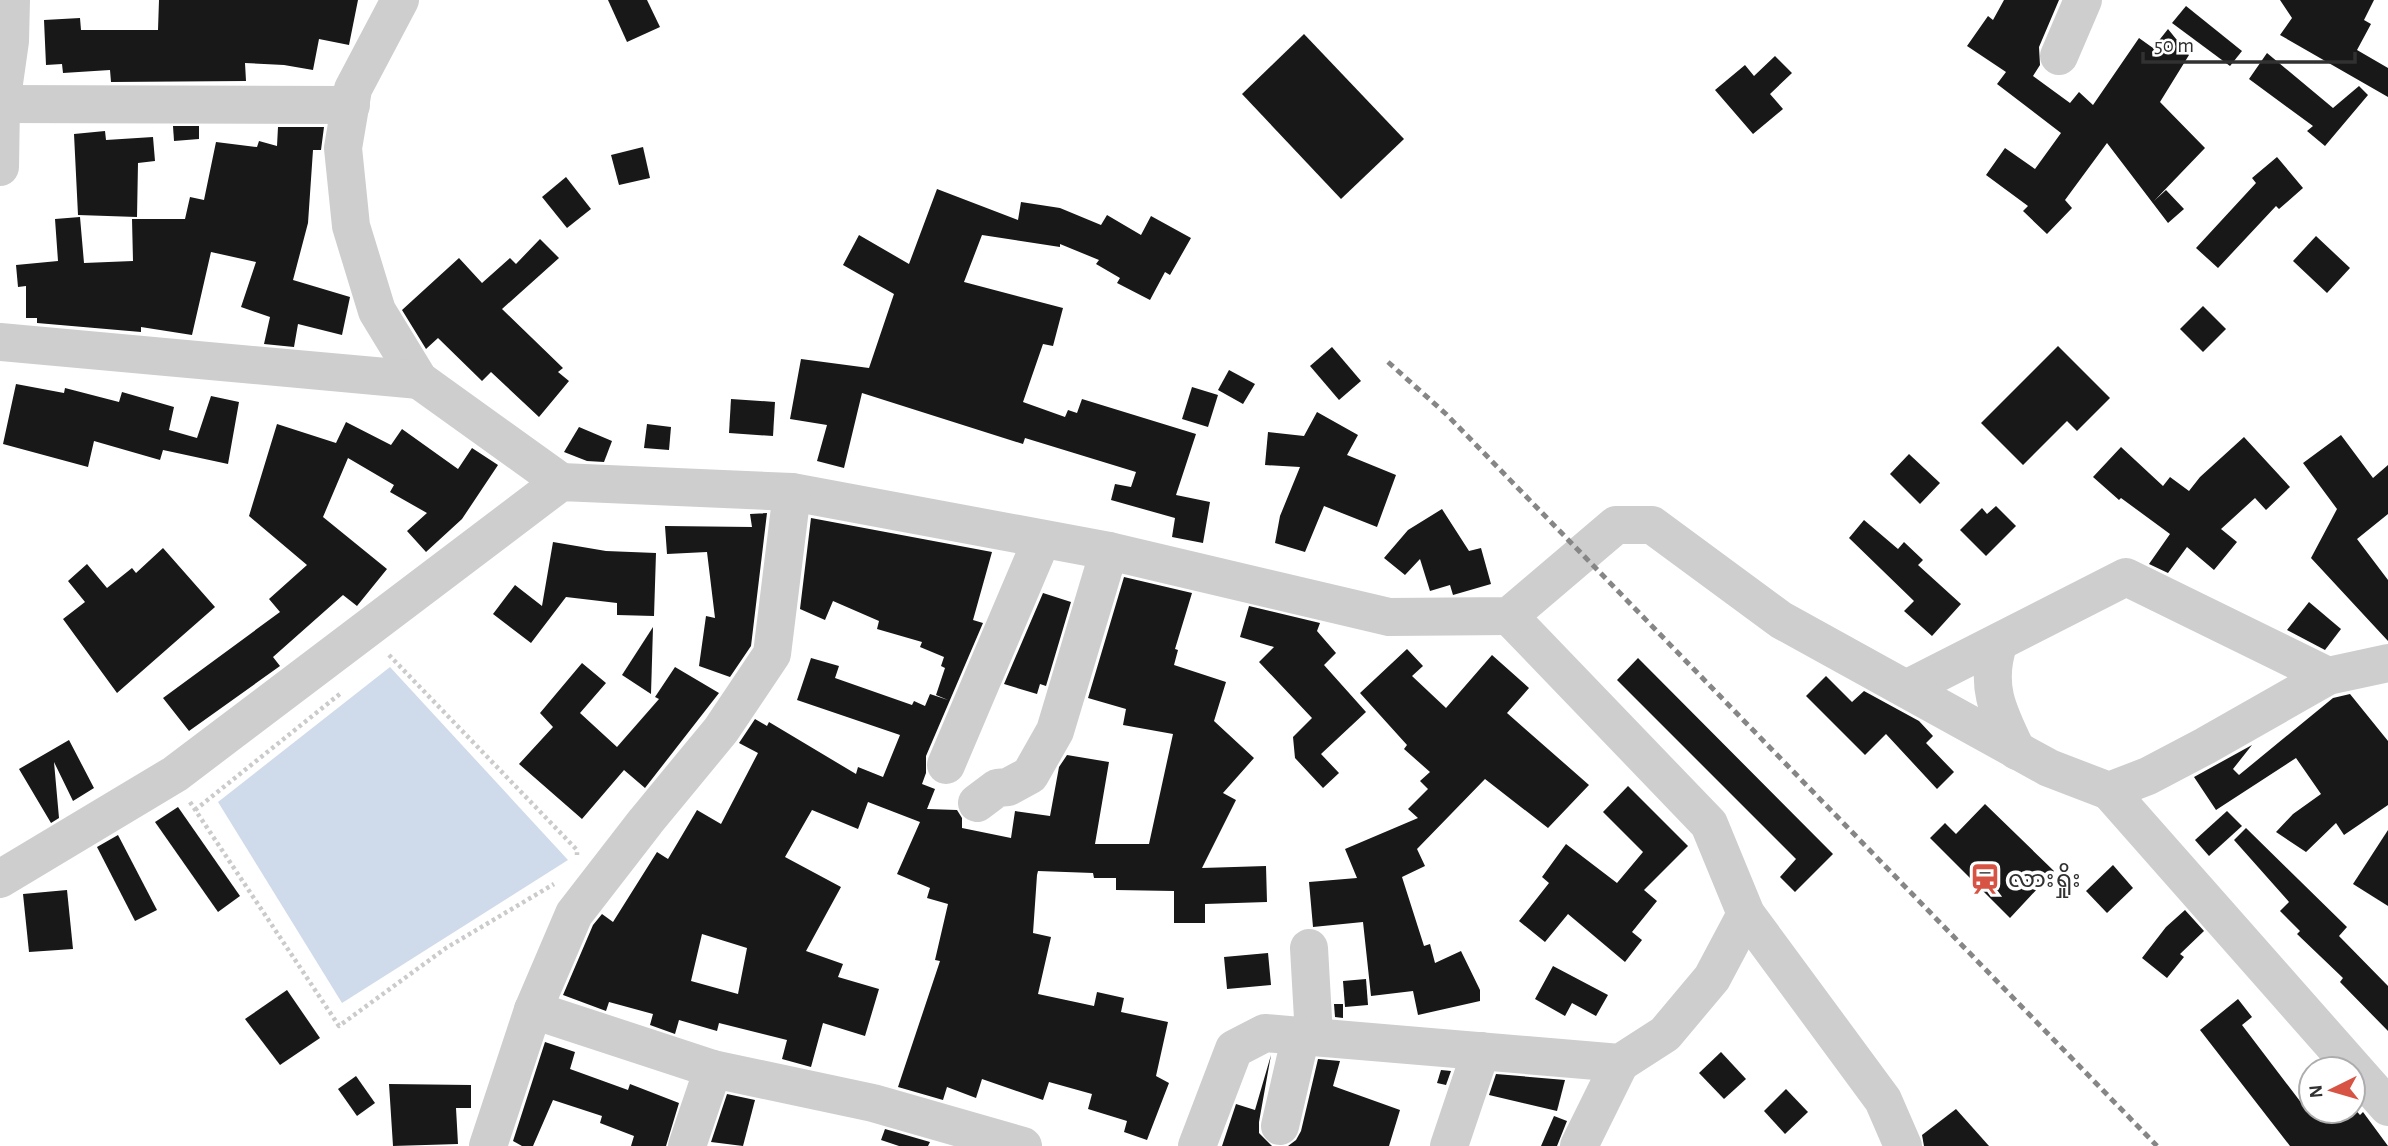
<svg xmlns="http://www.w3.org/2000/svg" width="2388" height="1146" font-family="'Alegreya Sans','Noto Sans Myanmar',sans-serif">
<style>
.water{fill:#cfdbea}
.building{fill:#181818;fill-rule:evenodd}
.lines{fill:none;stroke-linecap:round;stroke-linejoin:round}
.path{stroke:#cbcbcb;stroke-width:4.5;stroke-dasharray:3.5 3.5;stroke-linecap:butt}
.minor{stroke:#cecece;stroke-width:38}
.rail{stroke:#868686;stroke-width:5;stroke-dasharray:7 5;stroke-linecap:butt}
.labels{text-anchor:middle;stroke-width:7;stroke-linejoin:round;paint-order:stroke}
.poi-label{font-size:24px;fill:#313131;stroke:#fff;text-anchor:start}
</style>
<rect width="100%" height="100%" fill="#fff"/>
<polygon class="water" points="390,667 568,860 342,1003 218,802"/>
<g class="building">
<polygon points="159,0 358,0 349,45 319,39 313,70 284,65 245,63 246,81 111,82 110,70 63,73 62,64 46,65 44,20 80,18 81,30 158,30"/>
<polygon points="608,0 647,0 660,27 627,42"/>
<polygon points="2004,0 2059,0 2039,47 2040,65 2033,76 2070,103 2079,92 2093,105 2139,38 2153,48 2168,29 2189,55 2160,102 2205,148 2154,201 2166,190 2184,209 2168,223 2107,143 2065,200 2072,208 2047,234 2023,211 2028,206 1986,175 2005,148 2035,169 2061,133 1997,84 2006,72 1967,46 1988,16 1993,20"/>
<polygon points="2280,0 2374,0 2364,20 2371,24 2357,50 2388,68 2388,97 2280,35 2292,18"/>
<polygon points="2186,6 2242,51 2230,66 2172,23"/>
<polygon points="1304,34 1404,139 1341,199 1242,94"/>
<polygon points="2267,53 2333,108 2359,86 2368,95 2325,146 2307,131 2313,126 2249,79"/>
<polygon points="1775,56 1792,73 1770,94 1783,109 1753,134 1715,90 1745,65 1754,76"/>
<polygon points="173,126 199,126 199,139 174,141"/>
<polygon points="278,127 324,127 321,150 313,150 308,223 293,280 350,297 342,335 298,324 294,347 264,344 270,317 241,307 256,262 211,252 192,335 141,327 141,332 37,323 37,318 26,318 26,286 18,287 16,265 58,261 55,219 80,217 84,263 133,261 132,219 185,219 190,197 204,200 216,142 257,147 259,141 277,146"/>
<polygon points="105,131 106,140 153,137 155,161 138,163 137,217 78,215 74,134"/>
<polygon points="643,147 650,178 619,185 611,155"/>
<polygon points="2277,157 2303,188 2279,209 2276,206 2218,268 2196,248 2256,183 2252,178"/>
<polygon points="566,177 591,209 567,228 542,197"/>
<polygon points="937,189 1018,220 1021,202 1060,208 1101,225 1107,215 1141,235 1151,216 1191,238 1170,275 1165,272 1150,300 1117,283 1120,278 1096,264 1099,260 1060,244 1060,247 982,235 964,282 1063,308 1053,346 1043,344 1023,402 1065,417 1068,410 1077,413 1082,399 1196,434 1176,495 1210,502 1203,543 1172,537 1175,518 1111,500 1115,484 1131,487 1136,472 1025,438 1023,444 862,393 844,468 817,461 827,425 790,419 801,359 869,368 894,294 843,265 859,235 909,264"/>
<polygon points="2316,236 2350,268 2327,293 2293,261"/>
<polygon points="540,239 559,258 502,309 563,368 558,372 569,381 539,417 491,372 482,381 438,338 426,349 402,310 459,258 482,283 510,258 516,264"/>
<polygon points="2203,306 2226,329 2203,352 2180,329"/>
<polygon points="2058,346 2110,398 2077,431 2067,421 2023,465 1981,423"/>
<polygon points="1332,347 1361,381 1339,400 1310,366"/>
<polygon points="1229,370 1255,384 1243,404 1218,390"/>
<polygon points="16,384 64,393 65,388 119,402 122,392 174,407 169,430 197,438 211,396 239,402 228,464 163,450 160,460 94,441 88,467 3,444"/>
<polygon points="1192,387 1218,395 1208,427 1182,419"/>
<polygon points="731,399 775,402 773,436 729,433"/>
<polygon points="1317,412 1358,435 1347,455 1396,475 1377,527 1324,506 1305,552 1275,543 1280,516 1300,467 1265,465 1268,432 1304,436"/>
<polygon points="346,422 391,445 402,429 458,469 472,448 498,465 462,519 426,552 407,531 427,513 390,492 394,485 348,458 323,517 387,569 357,606 343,595 273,657 280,666 189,731 163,698 280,612 269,599 307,565 249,516 277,424 336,443"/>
<polygon points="647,424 671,427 669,450 644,448"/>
<polygon points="579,427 612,441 604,462 587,461 564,452"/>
<polygon points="2341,435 2373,478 2388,465 2388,514 2357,539 2388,580 2388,641 2311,558 2337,509 2303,463"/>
<polygon points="2244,437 2290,487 2266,510 2255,498 2221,529 2237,542 2214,570 2187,547 2168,573 2149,564 2170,534 2121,498 2119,500 2093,477 2121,447 2163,486 2170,477 2189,491 2200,477"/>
<polygon points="1909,454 1940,483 1920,504 1890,474"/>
<polygon points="1996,506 2016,526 1986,556 1960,530 1982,508 1987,514"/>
<polygon points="1442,509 1469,551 1481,548 1491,584 1453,595 1450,585 1430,591 1420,559 1405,575 1384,558 1408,530"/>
<polygon points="767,513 751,646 730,677 699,666 706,616 715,618 707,552 667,554 665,526 752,527 750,514"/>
<path d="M 811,518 L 992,552 L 973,620 L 983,623 L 926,756 L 926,773 L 922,784 L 935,789 L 927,809 L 957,810 L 962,818 L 962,828 L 1011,838 L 1015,811 L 1050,816 L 1059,767 L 1067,755 L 1109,762 L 1095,844 L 1149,844 L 1173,734 L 1123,725 L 1126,709 L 1088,698 L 1124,577 L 1192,593 L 1175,649 L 1178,650 L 1174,665 L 1226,682 L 1214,721 L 1254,758 L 1223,793 L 1236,800 L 1202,868 L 1266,866 L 1267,902 L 1205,904 L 1205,923 L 1174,923 L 1174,891 L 1116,890 L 1116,878 L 1094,878 L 1093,873 L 1038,871 L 1037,875 L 1033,933 L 1051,937 L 1038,994 L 1094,1006 L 1097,992 L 1124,998 L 1121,1012 L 1168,1022 L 1156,1076 L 1169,1083 L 1147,1140 L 1124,1132 L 1127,1121 L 1088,1109 L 1092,1094 L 1049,1082 L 1043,1100 L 982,1079 L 976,1098 L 947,1087 L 943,1100 L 898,1087 L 940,961 L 935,960 L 948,904 L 927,898 L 930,888 L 897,874 L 920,822 L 868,802 L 858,829 L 812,810 L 785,857 L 841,887 L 806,951 L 843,964 L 838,977 L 879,989 L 865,1036 L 823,1023 L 811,1067 L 782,1059 L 787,1040 L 719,1023 L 717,1031 L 679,1020 L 675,1034 L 650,1025 L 653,1014 L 609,1002 L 606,1011 L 563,995 L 593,925 L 602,914 L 613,922 L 657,852 L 668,859 L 697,810 L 721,824 L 758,753 L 739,743 L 755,719 L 767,726 L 769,722 L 856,774 L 858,767 L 883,777 L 900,735 L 797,700 L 811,658 L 839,666 L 835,678 L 912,705 L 914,701 L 925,706 L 930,694 L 948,700 L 936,695 L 945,668 L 941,666 L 944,657 L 920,647 L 922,642 L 877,629 L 879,621 L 833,601 L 825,620 L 800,609 ZM 702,934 L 747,948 L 738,994 L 691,981 Z"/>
<polygon points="1864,520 1898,549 1904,542 1923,560 1918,565 1961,604 1932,636 1904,611 1914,601 1849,538"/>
<polygon points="553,542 606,551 656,553 654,616 617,615 617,603 566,597 531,643 493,614 515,585 542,606"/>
<polygon points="163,548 215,607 117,693 63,619 85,602 68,581 87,564 107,588 132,568 136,573"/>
<polygon points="1043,593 1071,602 1046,686 1040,684 1037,694 1004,684"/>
<polygon points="2309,602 2341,629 2325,650 2287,630"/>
<polygon points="1249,606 1320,623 1317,631 1336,653 1324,665 1366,712 1321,754 1339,773 1323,788 1295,758 1293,737 1312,718 1259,662 1274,647 1240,637"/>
<polygon points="653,627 651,694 622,675"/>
<polygon points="1407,649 1423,666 1412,676 1446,708 1492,655 1529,688 1507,713 1589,785 1548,828 1485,779 1417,849 1425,866 1402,877 1424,946 1430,944 1435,963 1461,951 1480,990 1480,1001 1418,1015 1413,991 1371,996 1363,922 1313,927 1309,882 1357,878 1345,849 1418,818 1408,809 1428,789 1420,781 1430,772 1404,749 1407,745 1360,693"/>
<polygon points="1638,658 1833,854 1795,892 1780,877 1796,859 1617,680"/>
<polygon points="582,663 606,683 580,713 617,747 659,699 655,697 675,667 719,693 645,788 624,770 582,819 519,764 553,727 540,713"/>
<polygon points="1826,676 1852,702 1864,691 1919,721 1933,736 1926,743 1954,772 1937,789 1886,734 1865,755 1806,696"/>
<polygon points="2350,694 2388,741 2388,805 2344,835 2336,823 2306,852 2276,832 2293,814 2321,794 2296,758 2216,810 2194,777 2252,745 2233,769 2239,775 2333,698"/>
<polygon points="69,740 94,788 73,801 54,762 59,818 51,823 19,769"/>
<polygon points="1628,786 1688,846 1644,890 1657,901 1632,932 1642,940 1625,962 1568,914 1545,942 1519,921 1549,883 1542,877 1566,844 1617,883 1643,852 1603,812"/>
<polygon points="1985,804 2054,871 2010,918 1930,838 1945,823 1956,834"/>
<polygon points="178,807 240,896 218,912 155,822"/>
<polygon points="2227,811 2242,826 2209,856 2195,840"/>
<polygon points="2246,828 2347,927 2339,936 2388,986 2388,1031 2340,982 2343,978 2297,934 2300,931 2280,911 2289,902 2234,840"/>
<polygon points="2388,830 2388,906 2353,884"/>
<polygon points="118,835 157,910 135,921 97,847"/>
<polygon points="2113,865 2133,888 2107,913 2086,891"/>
<polygon points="67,890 73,949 29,952 23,894"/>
<polygon points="2185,910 2204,931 2180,954 2184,957 2167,978 2142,958 2166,927"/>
<polygon points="1268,953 1271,985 1227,989 1224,957"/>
<polygon points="1553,966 1608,995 1596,1016 1572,1003 1565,1016 1535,999"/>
<polygon points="1366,979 1368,1005 1345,1007 1343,981"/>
<polygon points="287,990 320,1038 280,1065 245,1019"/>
<polygon points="2238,999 2252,1017 2242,1025 2306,1109 2311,1105 2311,1111 2353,1111 2353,1107 2360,1115 2363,1112 2388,1146 2290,1146 2200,1030"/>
<polygon points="1334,1004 1343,1004 1343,1018 1335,1017"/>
<polygon points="545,1042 575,1052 570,1069 628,1090 630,1084 679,1103 666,1146 631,1146 634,1136 600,1123 602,1116 553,1100 533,1146 522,1146 513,1141"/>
<polygon points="1721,1052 1746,1079 1724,1099 1699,1073"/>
<polygon points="1271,1055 1259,1122 1259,1133 1272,1146 1222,1146 1236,1104 1255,1110"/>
<polygon points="1318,1059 1340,1061 1333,1086 1400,1110 1389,1146 1288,1146 1296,1140 1301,1131"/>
<polygon points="1441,1070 1451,1071 1446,1085 1437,1083"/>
<polygon points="1496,1074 1565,1080 1557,1111 1489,1095"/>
<polygon points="356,1076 375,1103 357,1116 338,1089"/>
<polygon points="389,1084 471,1085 471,1108 456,1108 458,1144 393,1146"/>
<polygon points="1786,1089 1808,1112 1785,1134 1764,1111"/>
<polygon points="727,1094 755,1100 743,1146 711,1142"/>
<polygon points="1956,1109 1989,1146 1924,1146 1922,1135"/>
<polygon points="1554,1116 1567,1121 1557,1146 1541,1146"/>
<polygon points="885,1129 930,1142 928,1146 899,1146 881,1140"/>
</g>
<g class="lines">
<g class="path">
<polyline points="389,655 577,850 577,855"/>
<polyline points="190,802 339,1026 446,948 554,884"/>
<polyline points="195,810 341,693"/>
</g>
<g class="minor">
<polyline points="400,0 353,89 343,148 351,226 377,311 419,380 561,482"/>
<polyline points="2059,56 2083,0"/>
<polyline points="0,104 351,105"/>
<polyline points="0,167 1,104 10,41 11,0"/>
<polyline points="0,342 419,380"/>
<polyline points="1509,616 1709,824 1746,914 1883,1100 1903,1146"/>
<path d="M 1999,642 C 1984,685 1998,712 2017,751"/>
<polyline points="1908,688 2126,577 2328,676"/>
<polyline points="946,765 1042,539"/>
<polyline points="2109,791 2388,1107"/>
<polyline points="977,803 997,788 1008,787 1030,775 1055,731 1109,551"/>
<polyline points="0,879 175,774 561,482 792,492 1109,551 1389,617 1509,616 1616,525 1652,525 1781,620 2049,768 2109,791 2148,776 2205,746 2328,676 2388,663"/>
<polyline points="1309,948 1314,1036"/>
<polyline points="533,1010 713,1069 873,1103 1023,1146"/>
<polyline points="1280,1126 1301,1035"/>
<polyline points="488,1146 533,1010 574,914 646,821 721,730 772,654 792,492"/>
<polyline points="687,1146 713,1069"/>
<polyline points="1197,1146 1234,1049 1265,1033 1620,1063 1665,1034 1712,978 1746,914"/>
<polyline points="1449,1146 1481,1051"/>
<polyline points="1579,1146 1620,1063"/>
</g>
<polyline class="rail" points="1388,362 1446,414 2157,1146"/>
</g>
<defs>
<symbol id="station-bare" viewBox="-9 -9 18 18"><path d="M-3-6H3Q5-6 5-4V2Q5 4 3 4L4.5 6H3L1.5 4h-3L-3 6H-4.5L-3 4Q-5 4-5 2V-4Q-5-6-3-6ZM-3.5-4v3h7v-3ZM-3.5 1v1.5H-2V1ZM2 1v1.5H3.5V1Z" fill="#d75444" stroke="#fff" stroke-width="2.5" paint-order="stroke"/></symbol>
</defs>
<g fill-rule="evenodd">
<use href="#station-bare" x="1963" y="857" width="44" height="44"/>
</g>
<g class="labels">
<g class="poi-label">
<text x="2008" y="887">လားရှိုး</text>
</g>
</g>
<g transform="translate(2332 1090) rotate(265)"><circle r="33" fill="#ffffff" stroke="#adadad" stroke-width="2"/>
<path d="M0-5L12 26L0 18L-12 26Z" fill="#d75444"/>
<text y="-10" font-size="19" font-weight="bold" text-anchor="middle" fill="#313131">N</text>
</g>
<path d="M2143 52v10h212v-10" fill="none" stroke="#313131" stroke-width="3.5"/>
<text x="2154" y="52" font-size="21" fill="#313131" stroke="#ffffff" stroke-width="5" paint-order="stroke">50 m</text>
</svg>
